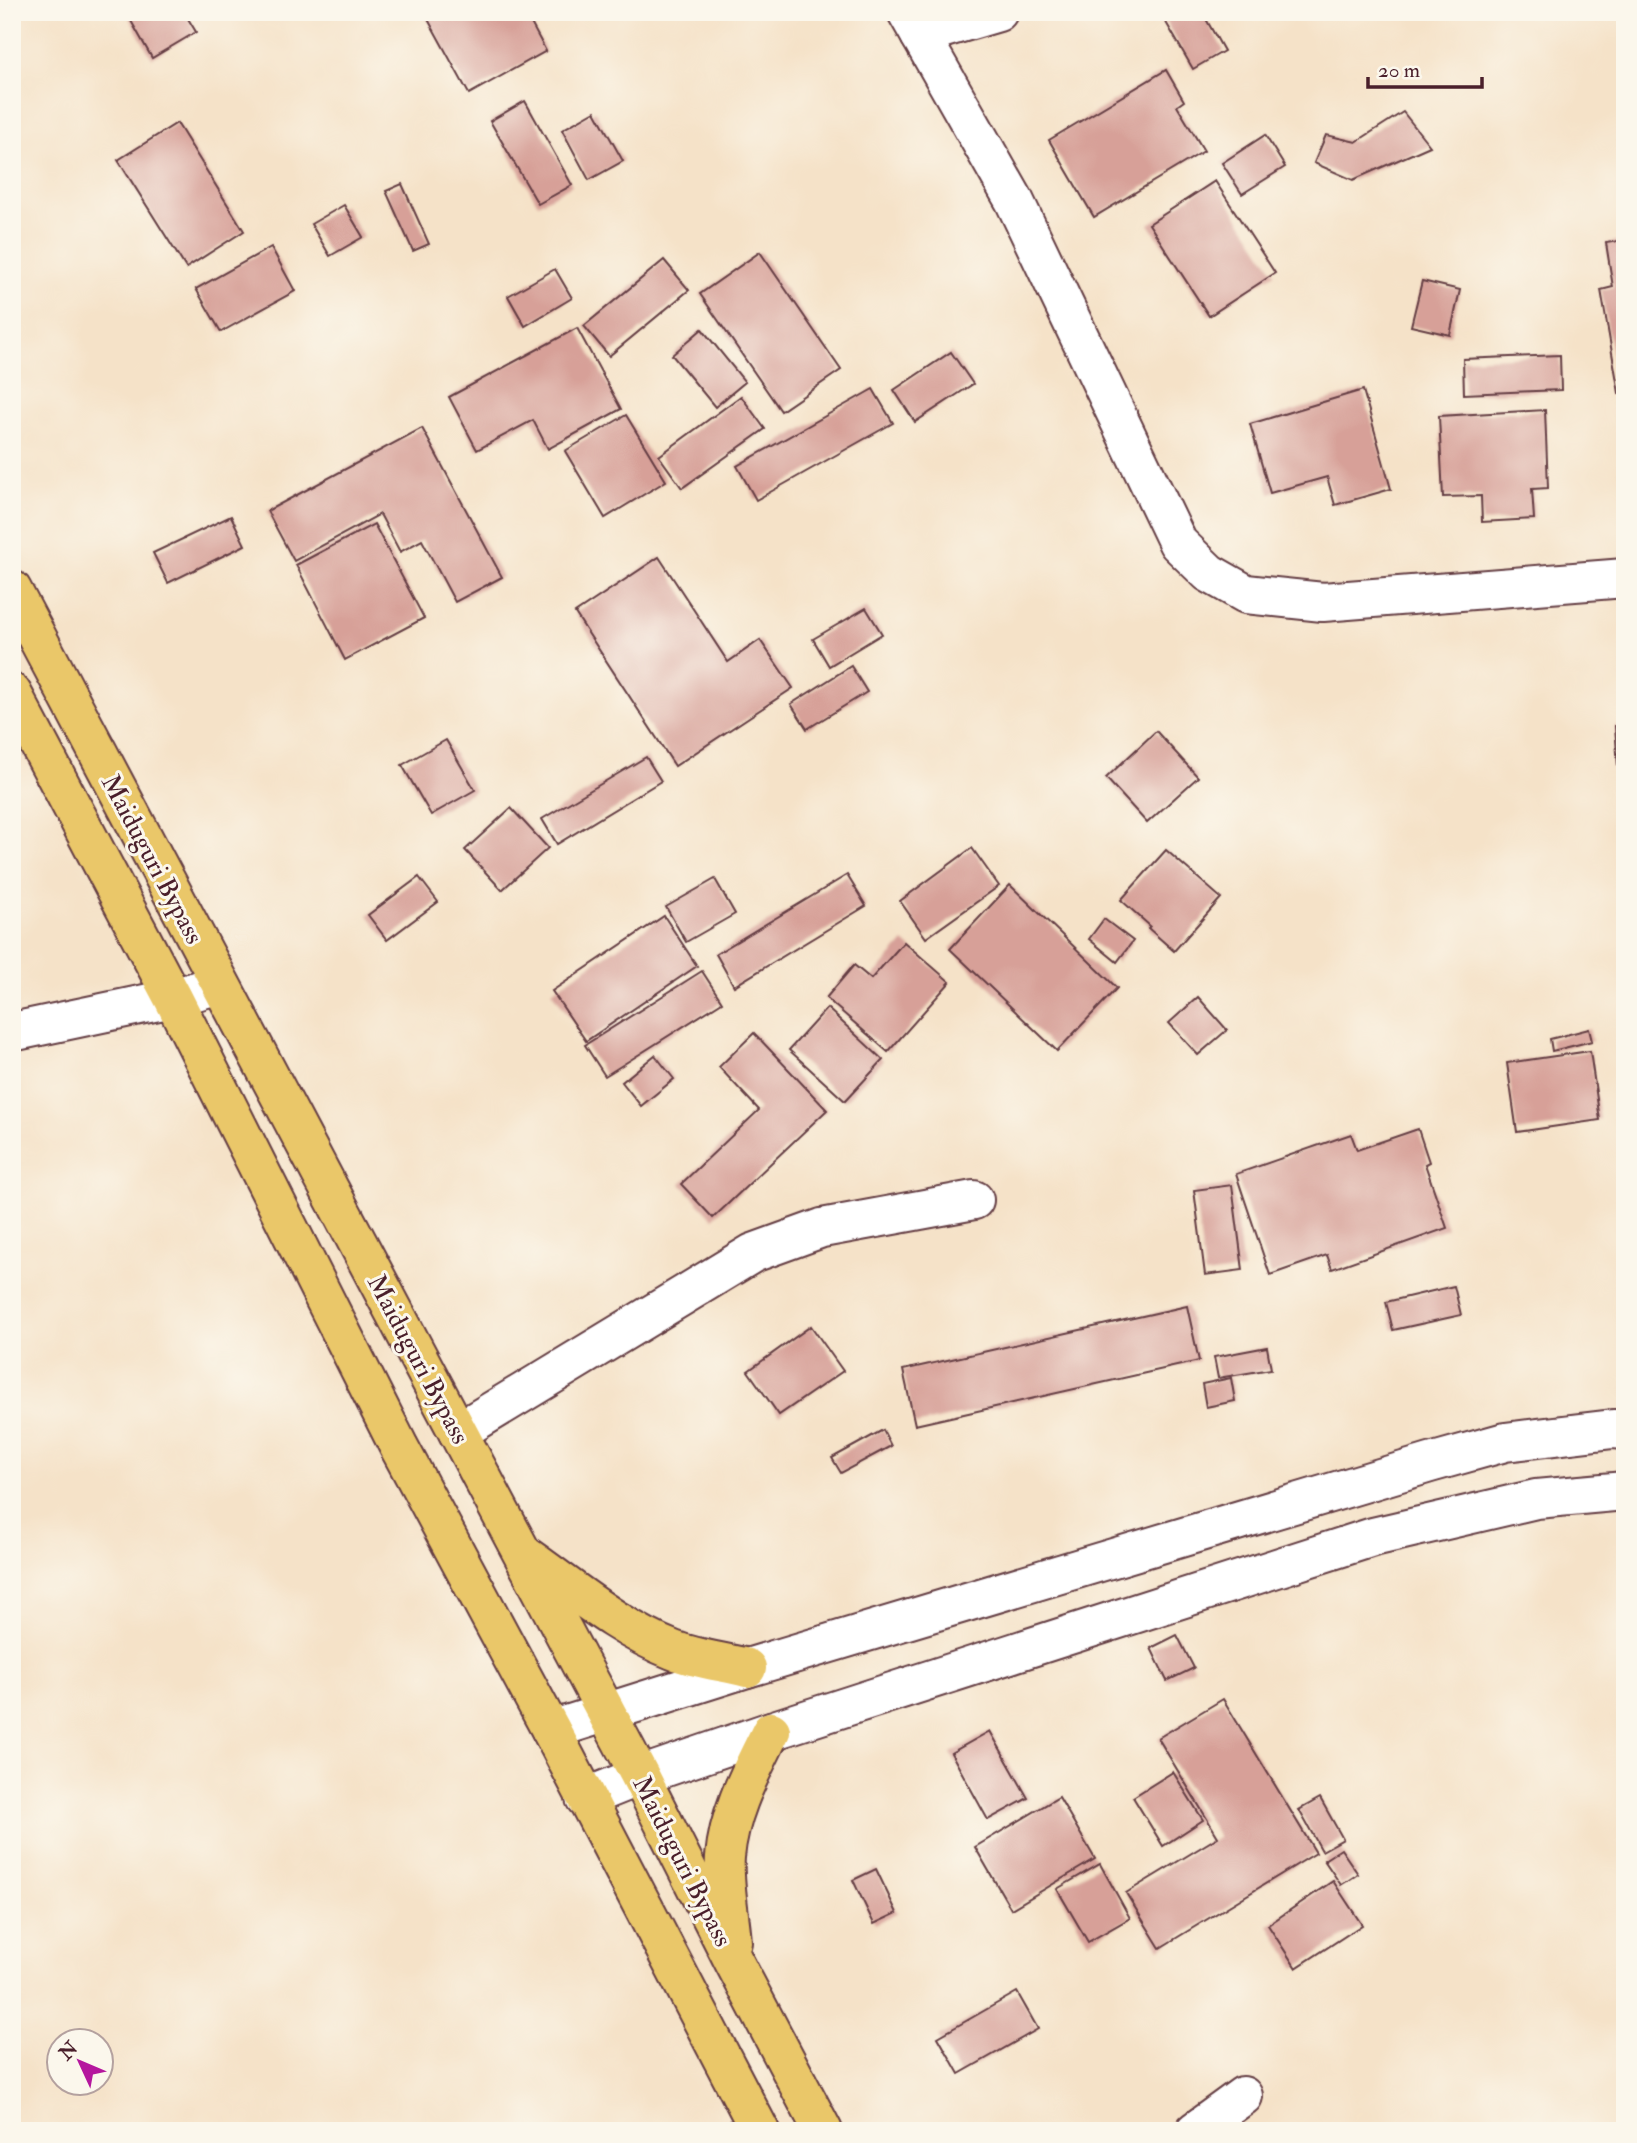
<svg xmlns="http://www.w3.org/2000/svg" width="1637" height="2143" font-family="'IM FELL Double Pica',serif">
<style>
.building{fill:#d7a098}
.lines{fill:none;stroke-linecap:round;stroke-linejoin:round}
.minor-casing{stroke:#643c43;stroke-width:42}
.tertiary-casing{stroke:#643c43;stroke-width:42}
.trunk-casing{stroke:#643c43;stroke-width:42}
.minor{stroke:#fff;stroke-width:38}
.tertiary{stroke:#fff;stroke-width:38}
.trunk{stroke:#eac769;stroke-width:38}
.labels{text-anchor:middle;stroke-width:6;stroke-linejoin:round;paint-order:stroke}
.street-label{font-size:26px;fill:#4a1f2b;stroke:#fbf7ec}
</style>
<rect width="100%" height="100%" fill="#fbf7ec"/>
<filter id="ink" filterUnits="userSpaceOnUse"><feTurbulence type="fractalNoise" baseFrequency=".0143" numOctaves="2"/><feDisplacementMap in="SourceGraphic" scale="14" xChannelSelector="R" yChannelSelector="G"/><feConvolveMatrix kernelMatrix="1 2 1 2 8 2 1 2 1" color-interpolation-filters="sRGB"/></filter>
<filter id="wash" filterUnits="userSpaceOnUse"><feTurbulence type="fractalNoise" baseFrequency=".00686" numOctaves="4" result="noise"/><feDisplacementMap in="SourceGraphic" scale="28" xChannelSelector="R" yChannelSelector="G"/><feGaussianBlur stdDeviation="1.57" result="paint"/><feColorMatrix in="noise" values="0 0 0 0 0 0 0 0 0 0 0 0 0 0 0 0 0 1.4 0 .05"/><feComposite in="paint" operator="in"/></filter>
<g filter="url(#wash)">
<rect width="100%" height="100%" fill="#f5e2c8"/>
<g id="blocks">
<g class="building">
<polygon points="126,12 184,12 196,32 152,58"/>
<polygon points="424,12 525,12 546,51 469,94"/>
<polygon points="1160,12 1202,12 1224,51 1193,69"/>
<polygon points="1166,70 1184,101 1177,106 1204,151 1094,217 1049,140"/>
<polygon points="525,101 572,185 538,204 490,121"/>
<polygon points="595,111 623,161 589,180 562,130"/>
<polygon points="1403,112 1430,146 1353,180 1314,163 1326,135 1356,142"/>
<polygon points="177,123 244,231 186,268 118,160"/>
<polygon points="1265,135 1285,167 1242,194 1222,163"/>
<polygon points="1215,181 1275,273 1209,316 1149,224"/>
<polygon points="402,184 429,244 413,251 386,191"/>
<polygon points="344,205 363,237 330,256 311,224"/>
<polygon points="1625,240 1625,392 1619,393 1601,290 1613,287 1606,243"/>
<polygon points="271,247 295,291 221,332 196,289"/>
<polygon points="760,252 841,370 781,411 700,294"/>
<polygon points="664,260 689,290 609,356 584,326"/>
<polygon points="555,269 572,298 525,326 508,296"/>
<polygon points="1422,281 1460,290 1450,335 1411,326"/>
<polygon points="577,328 621,409 548,449 533,420 477,450 449,397"/>
<polygon points="702,329 745,382 715,407 672,355"/>
<polygon points="951,352 973,384 915,422 894,390"/>
<polygon points="1560,355 1561,390 1464,394 1463,359"/>
<polygon points="873,389 893,423 756,500 737,466"/>
<polygon points="1363,390 1391,489 1335,505 1327,477 1270,493 1250,424"/>
<polygon points="741,396 765,429 682,488 659,456"/>
<polygon points="1545,410 1548,488 1532,489 1534,519 1482,522 1481,496 1443,497 1439,416"/>
<polygon points="626,415 666,481 605,518 565,451"/>
<polygon points="422,428 502,577 455,602 422,540 400,552 380,514 294,561 267,511"/>
<polygon points="231,516 245,545 168,583 153,553"/>
<polygon points="374,524 424,618 345,660 296,565"/>
<polygon points="659,557 728,662 760,640 793,688 675,766 575,613"/>
<polygon points="866,608 882,634 829,666 813,639"/>
<polygon points="851,666 867,692 807,729 791,704"/>
<polygon points="1615,726 1625,726 1625,835 1623,835"/>
<polygon points="1156,731 1198,777 1147,823 1106,778"/>
<polygon points="446,740 475,790 431,815 402,765"/>
<polygon points="646,757 661,781 557,844 542,819"/>
<polygon points="511,808 548,848 502,890 465,850"/>
<polygon points="972,848 999,886 926,938 900,901"/>
<polygon points="1166,850 1221,898 1174,951 1148,928 1150,926 1121,900"/>
<polygon points="847,875 866,906 734,986 716,954"/>
<polygon points="419,877 438,902 387,940 368,915"/>
<polygon points="715,879 735,914 686,942 666,907"/>
<polygon points="1010,885 1117,988 1057,1051 950,949"/>
<polygon points="664,916 697,966 586,1041 552,991"/>
<polygon points="1104,919 1133,941 1117,962 1089,939"/>
<polygon points="904,942 950,982 888,1052 826,998 854,965 871,979"/>
<polygon points="702,971 722,1002 605,1076 585,1045"/>
<polygon points="1198,997 1227,1030 1198,1055 1169,1023"/>
<polygon points="827,1008 883,1060 845,1101 789,1050"/>
<polygon points="1589,1029 1592,1041 1552,1051 1550,1039"/>
<polygon points="754,1033 827,1110 713,1218 681,1184 759,1110 719,1067"/>
<polygon points="1590,1051 1600,1120 1517,1132 1507,1063"/>
<polygon points="655,1055 674,1079 641,1106 622,1082"/>
<polygon points="1418,1129 1429,1162 1425,1164 1447,1228 1332,1269 1327,1255 1270,1275 1236,1174 1351,1134 1357,1150"/>
<polygon points="1232,1185 1243,1270 1205,1275 1194,1190"/>
<polygon points="1454,1286 1461,1315 1393,1330 1386,1302"/>
<polygon points="1187,1306 1199,1361 915,1425 903,1370"/>
<polygon points="811,1326 843,1371 779,1415 748,1371"/>
<polygon points="1267,1347 1271,1369 1218,1378 1214,1357"/>
<polygon points="1231,1378 1235,1401 1206,1407 1202,1384"/>
<polygon points="883,1430 891,1446 841,1473 832,1458"/>
<polygon points="1177,1635 1194,1668 1167,1681 1151,1648"/>
<polygon points="1223,1699 1316,1853 1160,1948 1126,1893 1218,1837 1158,1738"/>
<polygon points="990,1731 1028,1798 988,1820 951,1753"/>
<polygon points="1173,1772 1203,1820 1163,1846 1133,1797"/>
<polygon points="1059,1797 1095,1859 1011,1909 975,1847"/>
<polygon points="1320,1798 1343,1839 1322,1851 1299,1810"/>
<polygon points="1341,1849 1358,1874 1341,1885 1324,1860"/>
<polygon points="1100,1864 1130,1918 1088,1942 1057,1889"/>
<polygon points="876,1869 897,1913 874,1924 853,1880"/>
<polygon points="1333,1881 1362,1925 1296,1968 1268,1925"/>
<polygon points="1017,1992 1038,2029 959,2074 938,2037"/>
</g>
</g>
</g>
<g filter="url(#ink)">
<use href="#blocks" fill-opacity="0" stroke="#643c43" stroke-width="2"/>
<g class="lines">
<defs>
<g id="minor">
<polyline points="907,12 1014,200 1178,543 1209,573 1246,594 1323,602 1625,578"/>
<polyline points="920,35 998,12"/>
<polyline points="12,1032 173,998 219,984"/>
<polyline points="458,1432 753,1253 822,1228 974,1200"/>
<polyline points="1195,2131 1243,2096"/>
</g>
<g id="tertiary">
<polyline points="551,1730 747,1668 1430,1463 1505,1442 1613,1429 1625,1430"/>
<polyline points="585,1798 640,1776 771,1731 1373,1537 1536,1499 1625,1491"/>
</g>
<g id="trunk">
<polyline points="12,590 640,1776 734,1962 823,2131"/>
<polyline points="12,693 173,998 399,1447 551,1730 760,2131"/>
<path d="M 527,1557 C 574,1590 620,1629 673,1650 C 697,1659 723,1662 747,1668"/>
<path d="M 732,1942 C 730,1916 723,1882 725,1857 C 729,1811 751,1772 771,1731"/>
</g>
</defs>
<use href="#minor" class="minor-casing"/>
<use href="#tertiary" class="tertiary-casing"/>
<use href="#trunk" class="trunk-casing"/>
<use href="#minor" class="minor"/>
<use href="#tertiary" class="tertiary"/>
<use href="#trunk" class="trunk"/>
</g>
</g>
<g class="labels">
<g class="street-label">
<text transform="translate(153 859) rotate(62)" y="9">Maiduguri Bypass</text>
<text transform="translate(419 1359) rotate(62)" y="9">Maiduguri Bypass</text>
<text transform="translate(683 1861) rotate(63)" y="9">Maiduguri Bypass</text>
</g>
</g>
<rect width="1637" height="2143" fill="none" stroke="#fbf7ec" stroke-width="42"/>
<g transform="translate(80 2062) rotate(314)"><circle r="33" fill="#fbf7ec" stroke="#b4a19f" stroke-width="2"/>
<path d="M0-5L12 26L0 18L-12 26Z" fill="#b5179e"/>
<text y="-10" font-size="19" font-weight="bold" text-anchor="middle" fill="#4a1f2b">N</text>
</g>
<path d="M1368 77v10h114v-10" fill="none" stroke="#4a1f2b" stroke-width="3.5"/>
<text x="1378" y="77" font-size="21" fill="#4a1f2b" stroke="#fbf7ec" stroke-width="5" paint-order="stroke">20 m</text>
</svg>
